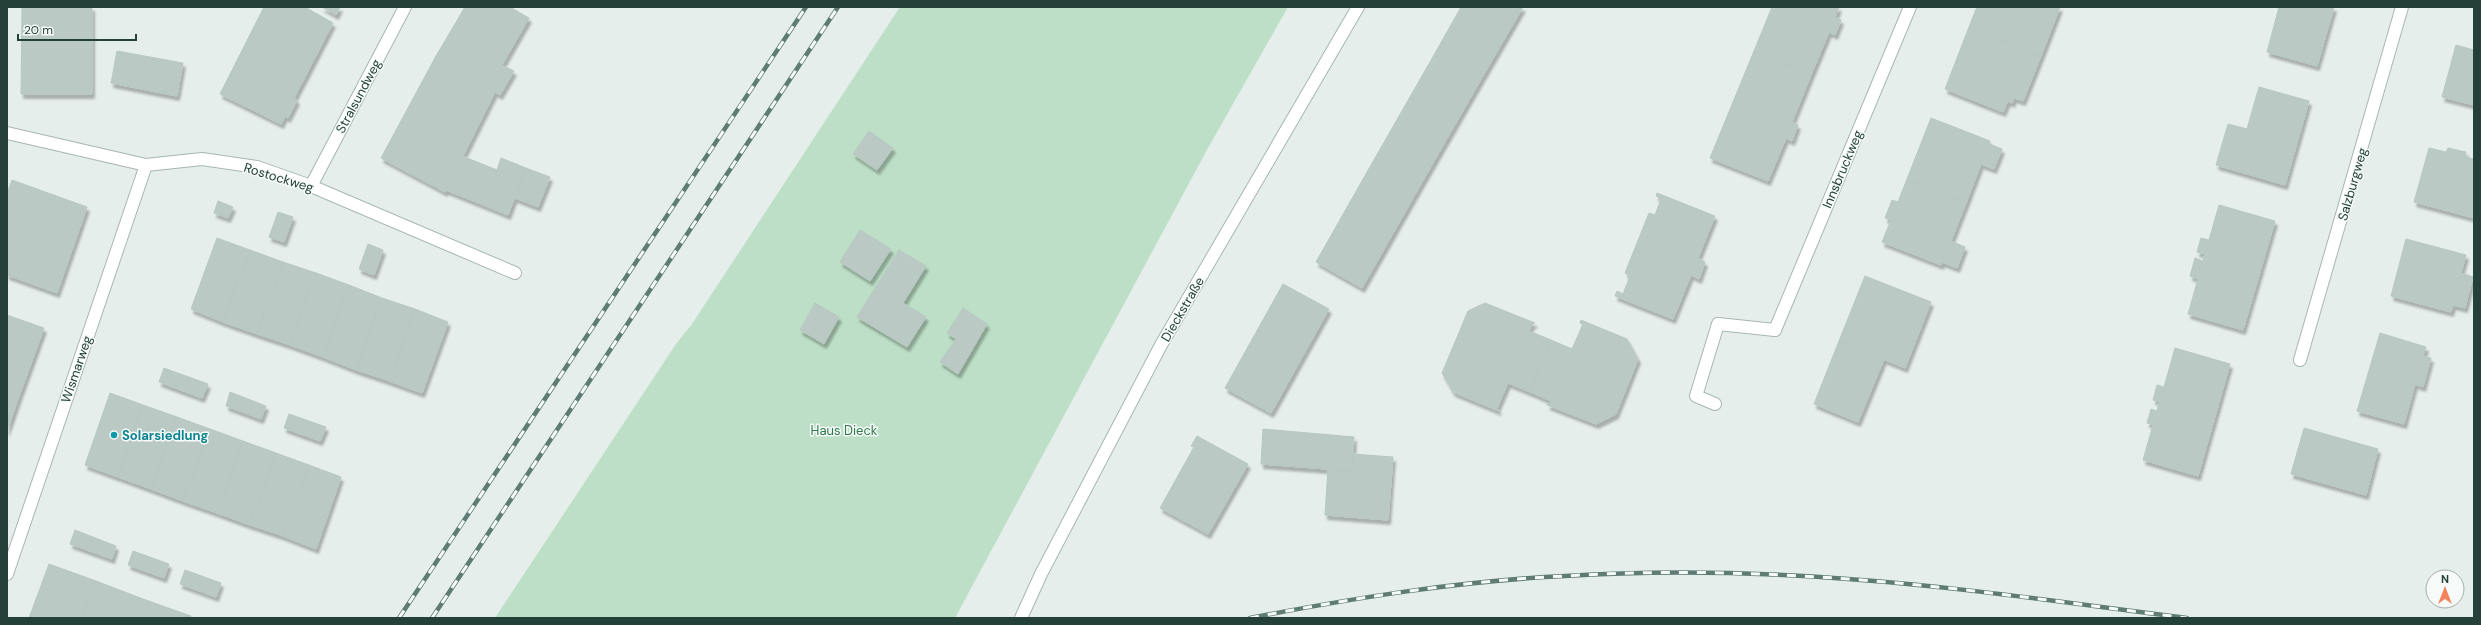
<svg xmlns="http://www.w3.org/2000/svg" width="2481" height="625" font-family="'DM Sans',sans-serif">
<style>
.green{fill:#bddfc7}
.building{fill:#bac9c3;stroke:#b7c8c1;filter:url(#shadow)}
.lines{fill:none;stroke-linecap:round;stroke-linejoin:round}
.lane-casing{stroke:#a7b7b1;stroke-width:14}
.street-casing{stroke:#a7b7b1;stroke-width:14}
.lane{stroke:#fff;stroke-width:12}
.street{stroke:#fff;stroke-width:12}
.rail-casing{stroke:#5e7c74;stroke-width:4.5}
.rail{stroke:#f6faf8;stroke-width:3;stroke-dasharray:9;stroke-linecap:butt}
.culture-dot{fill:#0f9aa8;stroke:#f6faf8;stroke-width:1.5}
.labels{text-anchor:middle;stroke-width:3;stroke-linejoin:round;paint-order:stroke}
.street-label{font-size:13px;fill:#234139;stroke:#f6faf8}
.park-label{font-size:13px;fill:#2c794b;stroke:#f6faf8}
.culture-label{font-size:13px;font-weight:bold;fill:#0d838f;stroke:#f6faf8;text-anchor:start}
</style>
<defs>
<filter id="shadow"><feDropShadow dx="2.5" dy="4.5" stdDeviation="1" flood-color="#0004"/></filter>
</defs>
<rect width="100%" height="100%" fill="#e5eeea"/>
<polygon class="green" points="900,7 1288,7 1208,148 955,618 495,618 676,344 692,324"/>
<g class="building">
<polygon points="22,7 92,7 92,94 21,94"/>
<polygon points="264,7 305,7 333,23 294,98 297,100 288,118 285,116 281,124 220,94"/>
<polygon points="322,7 340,7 336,15"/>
<polygon points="465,7 510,7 529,18 502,65 514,71 500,95 436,56"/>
<polygon points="1461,7 1523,7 1480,81 1434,55"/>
<polygon points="1772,7 1839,7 1835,17 1841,20 1835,35 1829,32 1811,75 1754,51"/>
<polygon points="1977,7 2060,7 2041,56 1969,27"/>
<polygon points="2279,7 2334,7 2317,66 2267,52"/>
<polygon points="1969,27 2041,56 2023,101 2014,98 2012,103 2008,101 2003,112 1945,89"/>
<polygon points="2456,45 2474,50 2474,105 2442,97"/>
<polygon points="117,51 183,63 177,96 111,83"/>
<polygon points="1754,51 1811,75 1792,122 1798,125 1792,141 1786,138 1768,181 1710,158"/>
<polygon points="1434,55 1480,81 1421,184 1375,158"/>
<polygon points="436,56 495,92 445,192 381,158"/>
<polygon points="2259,87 2309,101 2285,185 2216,165 2228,124 2247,129"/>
<polygon points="1931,118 1990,141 1989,144 2002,149 1994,169 1981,164 1966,203 1907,179"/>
<polygon points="869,131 893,148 877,170 853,154"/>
<polygon points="2429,148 2446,152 2448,148 2466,152 2465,157 2474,159 2474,218 2414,202"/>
<polygon points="462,156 497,170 501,158 526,168 508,215 446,190"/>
<polygon points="1375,158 1421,184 1362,288 1316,262"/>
<polygon points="526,168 550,177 538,207 515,198"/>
<polygon points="1907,179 1966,203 1951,241 1965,247 1957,268 1942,262 1941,265 1882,242 1891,220 1885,218 1892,200 1898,202"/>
<polygon points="12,180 87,207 57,293 7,275 7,194"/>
<polygon points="1657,193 1715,216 1698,258 1705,262 1699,279 1691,275 1673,319 1615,296 1617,291 1623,294 1630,276 1625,273 1649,213 1655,215 1661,199 1656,196"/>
<polygon points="218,201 233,207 228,218 214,213"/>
<polygon points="2219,205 2275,221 2243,330 2188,314 2198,279 2190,276 2195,258 2203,261 2205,254 2197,252 2201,238 2209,240"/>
<polygon points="278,212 293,217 284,242 269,237"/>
<polygon points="860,230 891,249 870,281 840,262"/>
<polygon points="217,238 250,250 223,322 191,309"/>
<polygon points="2406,239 2466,255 2461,273 2473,277 2465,308 2453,305 2451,312 2391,296"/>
<polygon points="368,244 383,250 374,275 359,269"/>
<polygon points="250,250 283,262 257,334 223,322"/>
<polygon points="899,250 926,266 903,303 926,317 907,347 857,317"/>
<polygon points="283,262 316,273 290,345 257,334"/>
<polygon points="316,273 349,285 323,357 290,345"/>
<polygon points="1865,276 1931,302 1905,368 1839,341"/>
<polygon points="1283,284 1329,309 1271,413 1225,388"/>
<polygon points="349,285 382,298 356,370 323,357"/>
<polygon points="382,298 415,309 389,381 356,370"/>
<polygon points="815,303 839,317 824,344 800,330"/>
<polygon points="1485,303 1535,323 1532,324 1529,331 1551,340 1530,392 1508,383 1497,408 1499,411 1453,392 1442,373 1468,311"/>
<polygon points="963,308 987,324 958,374 940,362 956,339 947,333"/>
<polygon points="415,309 448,322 422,393 389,381"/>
<polygon points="7,315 44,328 17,402 7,397"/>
<polygon points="1581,320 1627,339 1638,359 1616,414 1596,424 1547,405 1551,401 1530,392 1551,340 1572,349 1583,324 1580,323"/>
<polygon points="2380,333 2426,347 2423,356 2431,358 2423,387 2415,384 2404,424 2357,411"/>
<polygon points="1839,341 1884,359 1858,422 1814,404"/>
<polygon points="2175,348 2230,364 2198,476 2143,460 2153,425 2147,423 2151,409 2157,411 2159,402 2153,400 2157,385 2164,387"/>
<polygon points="164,368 208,384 202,398 159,382"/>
<polygon points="230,392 266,406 261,419 226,406"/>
<polygon points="110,393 143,405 118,477 85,465"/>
<polygon points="7,397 17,402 7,431"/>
<polygon points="143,405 177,417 151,489 118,477"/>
<polygon points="289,414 326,427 320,441 284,428"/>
<polygon points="177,417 210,429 183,501 151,489"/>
<polygon points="2304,428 2378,449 2366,495 2291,474"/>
<polygon points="210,429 243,441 217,513 183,501"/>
<polygon points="1263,429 1354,437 1352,471 1261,464"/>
<polygon points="1197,436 1248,464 1208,534 1160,508 1194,447 1191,446"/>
<polygon points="243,441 276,453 250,525 217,513"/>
<polygon points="276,453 309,465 283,536 250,525"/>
<polygon points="1353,454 1393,457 1388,520 1325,515 1328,469 1352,471"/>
<polygon points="309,465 341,477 316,549 283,536"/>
<polygon points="75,530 116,546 112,559 70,544"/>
<polygon points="133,551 169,564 164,578 128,565"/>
<polygon points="49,564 96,581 83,618 29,618"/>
<polygon points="185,570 221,583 216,597 180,584"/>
<polygon points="96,581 143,599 137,618 83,618"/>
<polygon points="143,599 191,616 190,618 137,618"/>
</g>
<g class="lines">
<defs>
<polyline id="lane" points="1715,404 1696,396 1718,324 1775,330"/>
<g id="street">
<polyline points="7,133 146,165 202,159 257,167 311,186 515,273"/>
<polyline points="311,186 405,7"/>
<polyline points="1775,330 1910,7"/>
<polyline points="2300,360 2402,7"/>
<polyline points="7,574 146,165"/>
<polyline points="1021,618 1041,574 1161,345 1358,7"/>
</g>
</defs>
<use href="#lane" class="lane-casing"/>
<use href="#street" class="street-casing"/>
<use href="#lane" class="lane"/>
<use href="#street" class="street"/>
<defs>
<g id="rail">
<polyline points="399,618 806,7"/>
<polyline points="432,618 838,7"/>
<path d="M 1250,618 C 1354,598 1459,581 1565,576 C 1659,570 1755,572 1848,579 C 1962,587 2074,604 2187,618"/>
</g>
</defs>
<use href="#rail" class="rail-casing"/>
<use href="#rail" class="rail"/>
</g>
<circle class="culture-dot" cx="114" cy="435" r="4"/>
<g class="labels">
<g class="street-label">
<text transform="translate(358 96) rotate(-62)" y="5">Stralsundweg</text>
<text transform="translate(1842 169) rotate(-67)" y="5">Innsbruckweg</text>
<text transform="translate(279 177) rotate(17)" y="5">Rostockweg</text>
<text transform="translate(2352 184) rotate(-74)" y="5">Salzburgweg</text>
<text transform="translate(1182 309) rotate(-60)" y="5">Dieckstraße</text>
<text transform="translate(76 369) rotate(-71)" y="5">Wismarweg</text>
</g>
<g class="park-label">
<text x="844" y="435">Haus Dieck</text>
</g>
<g class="culture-label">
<text x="122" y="440">Solarsiedlung</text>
</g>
</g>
<rect width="2481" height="625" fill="none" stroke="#234139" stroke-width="16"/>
<g transform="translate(2445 589)"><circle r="19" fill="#f6faf8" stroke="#a2b0ac"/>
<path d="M0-3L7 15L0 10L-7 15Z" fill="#f4845d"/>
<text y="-6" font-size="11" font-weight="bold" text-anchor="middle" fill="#234139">N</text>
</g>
<path d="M18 34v6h118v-6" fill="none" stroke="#234139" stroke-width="2"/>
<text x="24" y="34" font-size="12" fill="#234139" stroke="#f6faf8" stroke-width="3" paint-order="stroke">20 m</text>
</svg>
